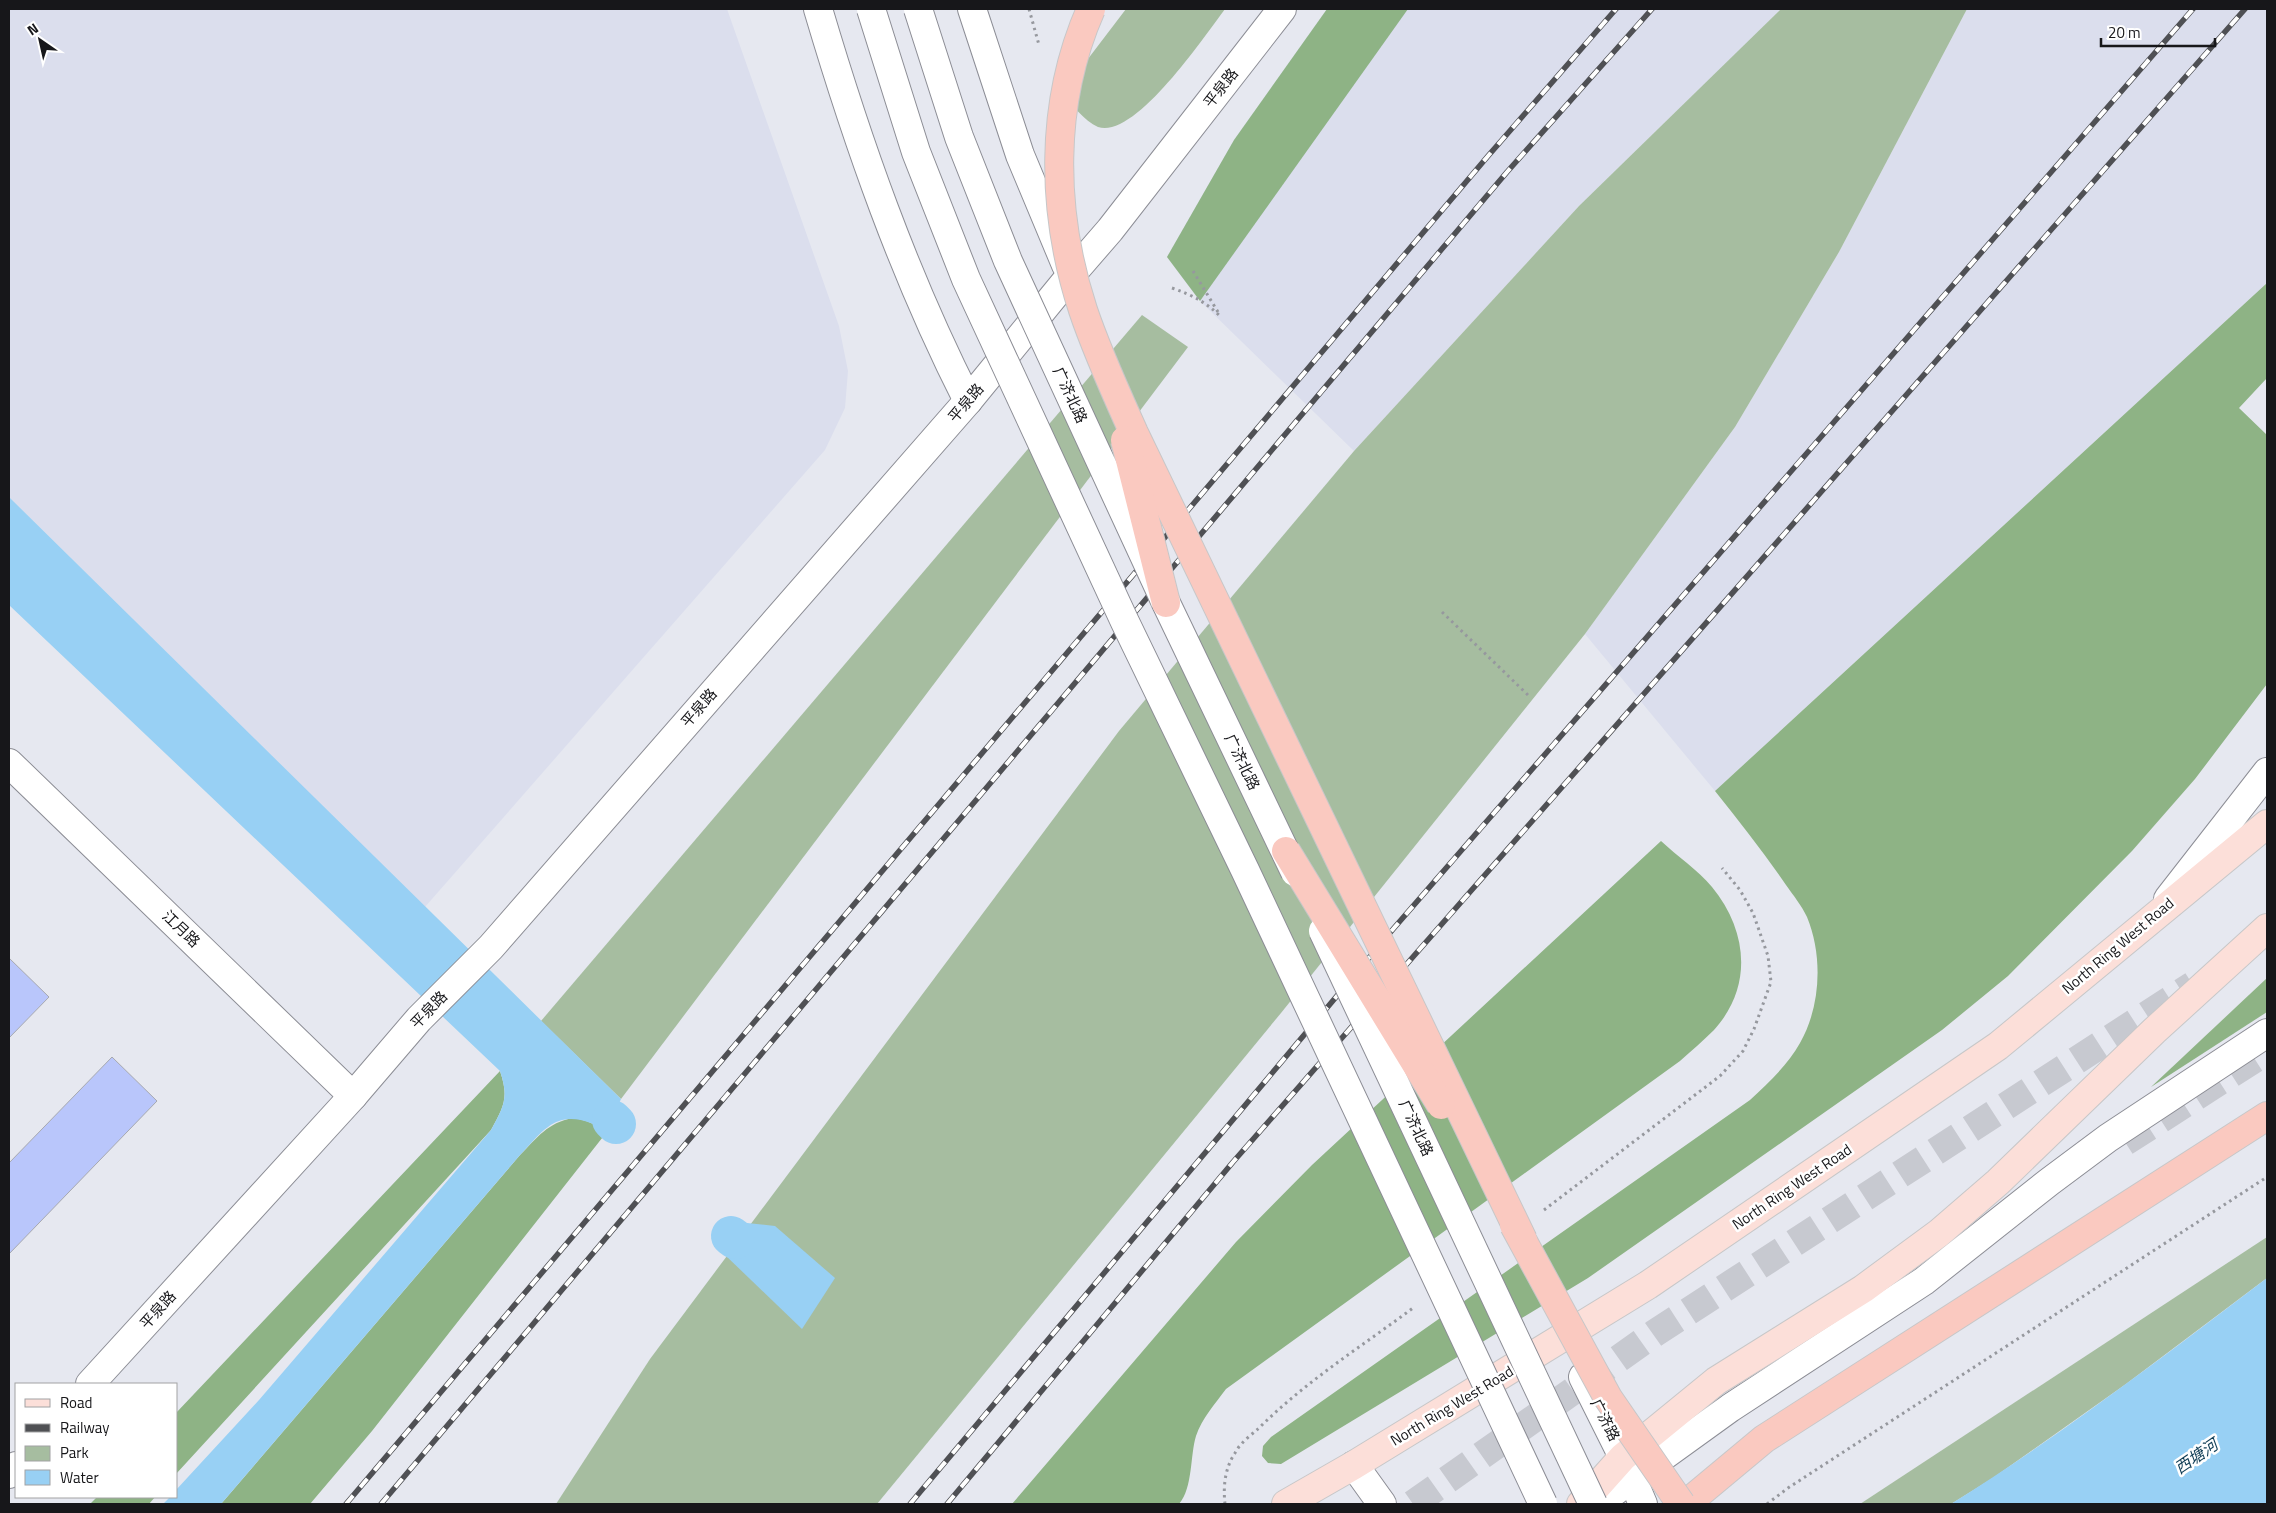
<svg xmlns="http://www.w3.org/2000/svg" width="2276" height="1513" font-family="'Titillium Web','Noto Sans SC',sans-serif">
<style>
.built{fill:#dbdeed}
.green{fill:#a6bda0}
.forest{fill:#8eb385}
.water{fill:#98d0f4}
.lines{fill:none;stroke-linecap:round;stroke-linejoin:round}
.canal{stroke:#98d0f4;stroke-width:40}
.building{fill:#b9c6fb;stroke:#a7a9b0}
.highway-tunnel{stroke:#c7c9d0;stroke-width:28;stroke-dasharray:28 14;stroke-linecap:butt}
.street-casing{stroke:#8c8d95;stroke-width:30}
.secondary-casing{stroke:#8c8d95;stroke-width:30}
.primary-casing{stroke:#c7c7c8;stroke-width:30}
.highway-casing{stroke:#c7c7c8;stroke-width:30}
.path{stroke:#96989e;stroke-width:3;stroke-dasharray:2.5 4;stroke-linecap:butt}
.street{stroke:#fff;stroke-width:28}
.secondary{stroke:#fff;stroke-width:28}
.primary{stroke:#fcdfd9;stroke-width:28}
.highway{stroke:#fac9c0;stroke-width:28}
.rail-casing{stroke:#4f5054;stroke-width:5.5}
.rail{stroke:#fff;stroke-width:4;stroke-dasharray:11;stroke-linecap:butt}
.secondary-bridge-casing{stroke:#8c8d95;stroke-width:30;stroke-linecap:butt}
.highway-bridge-casing{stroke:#c7c7c8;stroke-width:30;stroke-linecap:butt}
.secondary-bridge{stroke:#fff;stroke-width:28}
.highway-bridge{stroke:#fac9c0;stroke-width:28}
.labels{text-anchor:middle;stroke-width:5;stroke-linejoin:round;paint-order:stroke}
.street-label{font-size:15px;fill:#17171a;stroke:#fff}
.water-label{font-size:16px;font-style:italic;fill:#0f3c54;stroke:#fff}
</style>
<rect width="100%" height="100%" fill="#e6e8f0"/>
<g class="built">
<polygon points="9,9 727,9 839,326 848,371 845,408 825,450 425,907 9,497"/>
<polygon points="1327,9 1781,9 1579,206 1354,451 1200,301 1167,257 1234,140"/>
<polygon points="1967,9 2267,9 2267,283 1715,791 1585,634 1735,427 1839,252"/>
</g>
<g class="green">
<path d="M 1126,9 L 1225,9 C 1206,34 1135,140 1098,127 C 1084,121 1072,104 1062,93 Z"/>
<polygon points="1781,9 1967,9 1839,252 1735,427 1585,634 1281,1013 877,1504 556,1504 650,1359 1119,731 1354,451 1579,206"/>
<polygon points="1142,315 1188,347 621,1099 541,1021"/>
<polygon points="2267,1237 2267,1278 2126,1384 1993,1478 1951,1504 1860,1504"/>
</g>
<g class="forest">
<polygon points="1327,9 1408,9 1200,301 1167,257 1234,140"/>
<path d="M 2267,283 L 2267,378 L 2239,408 L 2267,435 L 2267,684 L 2195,779 L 2132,851 L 2008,976 L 1942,1030 L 1588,1278 L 1281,1464 L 1268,1463 L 1262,1456 L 1263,1446 L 1271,1437 L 1750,1100 C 1768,1083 1788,1065 1800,1043 C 1821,1006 1823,956 1807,917 C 1802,906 1793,895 1786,885 C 1764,853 1740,822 1715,791 Z"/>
<path d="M 1661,841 C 1677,856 1698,870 1712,887 C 1748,931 1753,987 1714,1030 C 1703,1041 1691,1051 1680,1061 L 1226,1389 C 1215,1404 1202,1418 1196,1436 C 1190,1455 1193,1488 1179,1504 L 1012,1504 L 1236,1242 L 1312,1165 Z"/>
<polygon points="2267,978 2267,1012 2151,1087"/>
<path d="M 500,1071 C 509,1098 504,1106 491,1130 L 176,1474 L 176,1413 Z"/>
<path d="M 573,1118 C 586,1120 597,1124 606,1133 L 372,1431 L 310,1504 L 221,1504 L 520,1155 C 538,1137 547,1123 573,1118 Z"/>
<polygon points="97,1497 155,1497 149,1504 90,1504"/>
</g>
<g class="water">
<path d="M 9,497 L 621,1099 L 606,1133 C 591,1119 565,1113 548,1127 C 538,1134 529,1146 520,1155 L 221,1504 L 163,1504 L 170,1497 L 176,1497 L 176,1490 L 259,1400 L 491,1130 C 504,1106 509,1098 500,1071 L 9,605 Z"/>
<polygon points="747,1223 775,1226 835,1278 802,1329 724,1254"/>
<path d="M 2267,1278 L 2267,1504 L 1951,1504 C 2061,1435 2164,1356 2267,1278 Z"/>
</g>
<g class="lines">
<g class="canal">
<polyline points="612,1120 616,1124"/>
<polyline points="731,1236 735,1239"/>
</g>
</g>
<g class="building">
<polygon points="9,958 49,997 9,1038"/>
<polygon points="112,1057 157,1101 9,1254 9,1163"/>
</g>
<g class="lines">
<g class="highway-tunnel">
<polyline points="2125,1142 2267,1051"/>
<polyline points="1413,1504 1655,1333 2193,985"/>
</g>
<defs>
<g id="street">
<polyline points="2168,899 2267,772"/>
<polyline points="1597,1504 1730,1408 1924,1281 2049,1182 2108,1138 2267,1033"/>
</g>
<g id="secondary">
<path d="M 818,9 C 858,144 904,275 968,401"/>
<polyline points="972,9 1020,155 1066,265"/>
<polyline points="9,763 353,1096"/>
<polyline points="1583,1377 1623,1457 1643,1504"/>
<polyline points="90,1384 353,1096 419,1019 491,947 968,401 1071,275 1110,230 1282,9"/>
<polyline points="1354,1465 1382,1504"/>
<polyline points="9,1474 16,1466"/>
</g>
<g id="primary">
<polyline points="1286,1504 1354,1465 1648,1285 1998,1046 2267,824"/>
<polyline points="1581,1504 1623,1457 1716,1381 1863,1289 1939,1233 1998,1182 2154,1031 2267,928"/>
</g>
<polyline id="highway" points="1686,1504 1764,1439 2267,1116"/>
</defs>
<use href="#street" class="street-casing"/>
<use href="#secondary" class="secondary-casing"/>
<use href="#primary" class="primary-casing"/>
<use href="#highway" class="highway-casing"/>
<g class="path">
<polyline points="1029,9 1039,45"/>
<polyline points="1193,271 1218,312"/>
<path d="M 1172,288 C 1192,295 1206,302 1221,317"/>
<polyline points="1442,612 1529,696"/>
<polyline points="1544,1210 1720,1076 1743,1051 1754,1029 1771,982 1768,956 1753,913 1740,890 1722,868"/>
<path d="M 1225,1504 C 1223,1486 1225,1468 1235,1453 C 1240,1443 1251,1435 1259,1428 C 1305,1382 1362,1346 1413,1308"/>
<polyline points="1767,1504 1788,1488 2267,1177"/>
</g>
<use href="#street" class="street"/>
<use href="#secondary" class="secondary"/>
<use href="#primary" class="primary"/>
<use href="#highway" class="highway"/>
<defs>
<g id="rail">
<polyline points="346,1504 1488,156 1616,9"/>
<polyline points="381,1504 1507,172 1652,9"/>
<polyline points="910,1504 1394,928 2193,9"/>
<polyline points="947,1504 1233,1162 2245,9"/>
</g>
</defs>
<use href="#rail" class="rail-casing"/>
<use href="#rail" class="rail"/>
<defs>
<g id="secondary-bridge">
<polyline points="871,9 916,152 966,279 1125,622 1245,870 1543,1504"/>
<polyline points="918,9 959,137 1008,261 1166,603 1295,872"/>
<polyline points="1323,931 1593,1504"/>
</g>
<g id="highway-bridge">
<path d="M 1091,9 C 1049,104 1051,212 1083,310 C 1097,352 1116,393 1134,433 L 1523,1240"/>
<polyline points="1125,440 1166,603"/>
<polyline points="1286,851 1441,1105"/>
<polyline points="1514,1225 1608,1398 1681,1504"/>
</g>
</defs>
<use href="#secondary-bridge" class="secondary-bridge-casing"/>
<use href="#highway-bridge" class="highway-bridge-casing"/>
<use href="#secondary-bridge" class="secondary-bridge"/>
<use href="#highway-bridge" class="highway-bridge"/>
</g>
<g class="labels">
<g class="street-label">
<text transform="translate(1221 88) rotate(-52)" y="5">平泉路</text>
<text transform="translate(1070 395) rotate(65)" y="5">广济北路</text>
<text transform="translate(966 403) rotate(-50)" y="5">平泉路</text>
<text transform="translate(699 708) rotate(-49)" y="5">平泉路</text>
<text transform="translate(1242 762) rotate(64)" y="5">广济北路</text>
<text transform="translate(181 929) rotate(44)" y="5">江月路</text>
<text transform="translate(2118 946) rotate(-40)" y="5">North Ring West Road</text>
<text transform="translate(429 1010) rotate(-46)" y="5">平泉路</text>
<text transform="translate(1416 1128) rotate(65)" y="5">广济北路</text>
<text transform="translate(1792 1187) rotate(-34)" y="5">North Ring West Road</text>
<text transform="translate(158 1310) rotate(-48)" y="5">平泉路</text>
<text transform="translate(1452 1406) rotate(-31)" y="5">North Ring West Road</text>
<text transform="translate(1605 1420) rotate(63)" y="5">广济路</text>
</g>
<g class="water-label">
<text transform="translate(2196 1456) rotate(-34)" y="6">西塘河</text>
</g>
</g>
<rect width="2276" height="1513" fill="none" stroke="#17171a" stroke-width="20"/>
<rect x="15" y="1383" width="162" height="115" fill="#ffffff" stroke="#a2a2a3"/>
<rect x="25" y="1399" width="25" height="8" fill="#fcdfd9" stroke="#a2a2a3"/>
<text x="60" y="1408" font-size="15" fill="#17171a">Road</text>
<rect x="25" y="1424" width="25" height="8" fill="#4f5054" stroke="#a2a2a3"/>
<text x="60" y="1433" font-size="15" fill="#17171a">Railway</text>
<rect x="25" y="1446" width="25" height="15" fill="#a6bda0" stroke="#a2a2a3"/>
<text x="60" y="1458" font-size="15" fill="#17171a">Park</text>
<rect x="25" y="1470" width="25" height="15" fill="#98d0f4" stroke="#a2a2a3"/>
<text x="60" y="1483" font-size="15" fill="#17171a">Water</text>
<g transform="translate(40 40) rotate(326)" stroke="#ffffff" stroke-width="4" paint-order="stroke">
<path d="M0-4L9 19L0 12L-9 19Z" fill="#17171a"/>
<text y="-8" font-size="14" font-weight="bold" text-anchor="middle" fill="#17171a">N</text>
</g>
<path d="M2101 38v8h114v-8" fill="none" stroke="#17171a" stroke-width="2.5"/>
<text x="2108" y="38" font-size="15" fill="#17171a" stroke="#ffffff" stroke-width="4" paint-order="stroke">20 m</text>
</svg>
